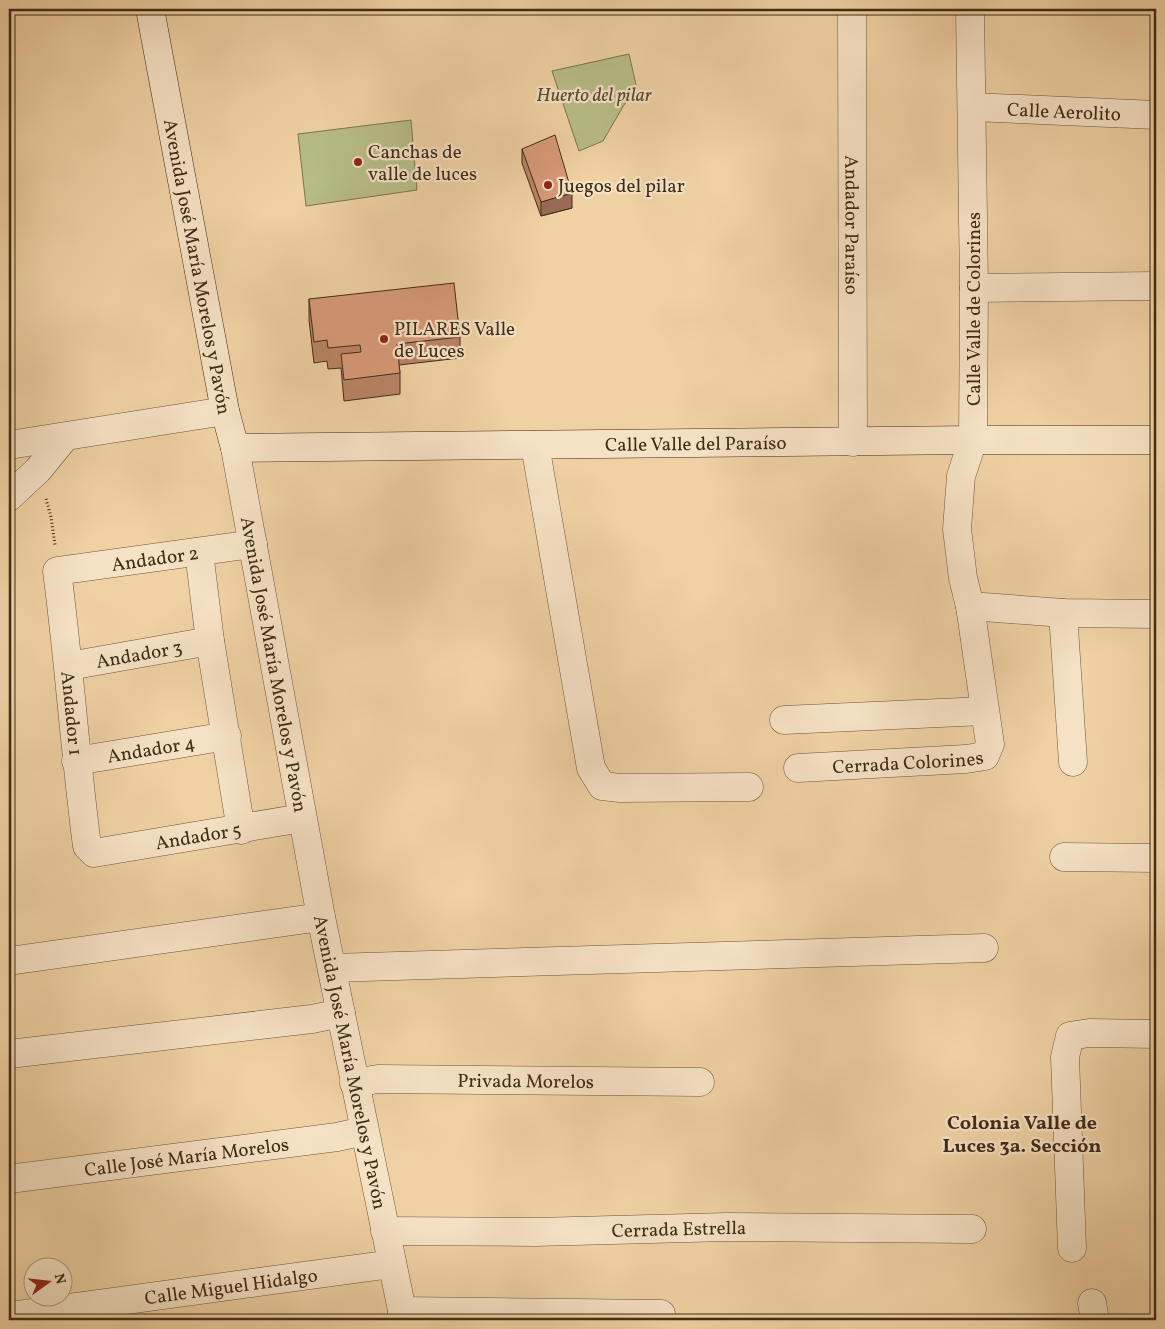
<svg xmlns="http://www.w3.org/2000/svg" width="1165" height="1329" font-family="Vollkorn,serif">
<style>
.green{fill:#b7bc87;stroke:#7b744f}
.lines{fill:none;stroke-linecap:round;stroke-linejoin:round}
.street-casing{stroke:#6b563a;stroke-width:29}
.secondary-casing{stroke:#3f2d17;stroke-width:29}
.path{stroke:#3f2d17;stroke-width:3;stroke-dasharray:1 2.5;stroke-linecap:butt}
.street{stroke:#f5e1c4;stroke-width:28}
.secondary{stroke:#f5e1c4;stroke-width:28}
.wall{fill:#ba8467;stroke:#3f2d17}
.shaded-wall{fill:#976b54;stroke:#3f2d17}
.building{fill:#d89978;stroke:#3f2d17}
.poi-dot{fill:#8f2418;stroke:#f5e1c4;stroke-width:2}
.labels{text-anchor:middle;stroke-width:4.5;stroke-linejoin:round;paint-order:stroke}
.park-label{font-size:19px;font-style:italic;fill:#574a2d;stroke:#f5e1c4}
.street-label{font-size:19px;fill:#3f2d17;stroke:#f5e1c4}
.poi-label{font-size:19px;fill:#3f2d17;stroke:#f5e1c4;text-anchor:start}
.neighbourhood-label{font-size:20px;font-weight:bold;fill:#3f2d17;stroke:#f5e1c4}
</style>
<rect width="100%" height="100%" fill="#f0d1a4"/>
<filter id="stains"><feTurbulence type="fractalNoise" baseFrequency=".004" numOctaves="4"/><feColorMatrix values="0 0 0 0 .2 0 0 0 0 .09 0 0 0 0 .02 0 0 0 .5 -.17"/></filter>
<radialGradient id="worn" r=".72"><stop offset=".6" stop-color="#630" stop-opacity="0"/><stop offset="1" stop-color="#630" stop-opacity=".3"/></radialGradient>
<g class="green">
<polygon points="629,54 637,89 624,105 603,141 579,151 552,71"/>
<polygon points="411,120 417,190 306,206 298,134"/>
</g>
<g class="lines">
<defs>
<g id="street">
<path id="s1" d="M 852,9 L 853,442"/>
<path id="s2" d="M 973,107 L 1156,115"/>
<polyline points="974,288 1156,286"/>
<polyline points="9,445 225,411"/>
<polyline points="535,445 591,768 602,786 620,788 749,787"/>
<path id="s3" d="M 235,448 L 321,917 L 404,1320"/>
<polyline points="9,497 38,470 65,437"/>
<path id="s4" d="M 253,544 L 57,571 C 69,662 75,754 87,846 L 94,853 L 302,818"/>
<polyline points="199,552 210,641 241,830"/>
<polyline points="970,606 1063,613 1156,614"/>
<polyline points="1063,613 1073,762"/>
<path id="s5" d="M 69,666 L 210,641"/>
<polyline points="784,720 984,711"/>
<path id="s6" d="M 76,761 L 227,736"/>
<path id="s7" d="M 798,768 L 966,759 L 985,756 L 990,744 L 970,606 L 963,578 L 957,529 L 961,476 L 973,440 L 974,288 L 970,9"/>
<polyline points="1064,857 1156,858"/>
<polyline points="9,961 321,917"/>
<polyline points="332,968 984,948"/>
<polyline points="9,1054 312,1019 341,1013"/>
<path id="s8" d="M 354,1083 L 378,1079 L 700,1082"/>
<path id="s9" d="M 9,1179 L 337,1137 L 364,1131"/>
<path id="s10" d="M 385,1231 L 536,1232 L 727,1227 L 972,1229"/>
<polyline points="1072,1248 1065,1057 1070,1036 1089,1033 1156,1034"/>
<polyline points="1092,1303 1095,1320"/>
<polyline points="402,1311 661,1314"/>
<path id="s11" d="M 9,1316 L 392,1264"/>
</g>
<g id="secondary">
<path id="s12" d="M 150,9 L 225,411 L 235,448 L 973,440 L 1156,440"/>
</g>
</defs>
<use href="#street" class="street-casing"/>
<use href="#secondary" class="secondary-casing"/>
<polyline class="path" points="46,499 51,517 55,545"/>
<use href="#street" class="street"/>
<use href="#secondary" class="secondary"/>
</g>
<g class="wall">
<polygon points="522,149 572,208 541,216 522,163"/>
<polygon points="309,299 460,337 460,358 399,365 400,373 400,394 344,401 341,368 328,369 327,361 314,363 309,320"/>
</g>
<polygon class="shaded-wall" points="572,193 572,208 541,216 541,202"/>
<g class="building">
<polygon points="555,135 572,193 541,202 522,149"/>
<polygon points="454,283 460,337 397,344 400,373 344,380 341,354 361,352 360,345 328,348 327,340 314,342 309,299"/>
</g>
<g class="poi-dot">
<circle cx="358" cy="162" r="5"/>
<circle cx="548" cy="185" r="5"/>
<circle cx="384" cy="339" r="5"/>
</g>
<g class="labels">
<g class="park-label">
<text x="594" y="101">Huerto del pilar</text>
</g>
<g class="street-label">
<text dy="7" stroke="none"><textPath href="#s2" startOffset="91">Calle Aerolito</textPath></text>
<text dy="7" stroke="none"><textPath href="#s1" startOffset="216">Andador Paraíso</textPath></text>
<text dy="7" stroke="none"><textPath href="#s12" startOffset="262">Avenida José María Morelos y Pavón</textPath></text>
<text transform="translate(973 309) rotate(-90)" y="7">Calle Valle de Colorines</text>
<text dy="7" stroke="none"><textPath href="#s12" startOffset="908">Calle Valle del Paraíso</textPath></text>
<text transform="translate(155 558) rotate(-8)" y="7">Andador 2</text>
<text dy="7" stroke="none"><textPath href="#s5" startOffset="71">Andador 3</textPath></text>
<text dy="7" stroke="none"><textPath href="#s3" startOffset="220">Avenida José María Morelos y Pavón</textPath></text>
<text dy="7" stroke="none"><textPath href="#s4" startOffset="341">Andador 1</textPath></text>
<text dy="7" stroke="none"><textPath href="#s6" startOffset="76">Andador 4</textPath></text>
<text dy="7" stroke="none"><textPath href="#s7" startOffset="110">Cerrada Colorines</textPath></text>
<text dy="7" stroke="none"><textPath href="#s4" startOffset="590">Andador 5</textPath></text>
<text dy="7" stroke="none"><textPath href="#s3" startOffset="625">Avenida José María Morelos y Pavón</textPath></text>
<text dy="7" stroke="none"><textPath href="#s8" startOffset="172">Privada Morelos</textPath></text>
<text dy="7" stroke="none"><textPath href="#s9" startOffset="179">Calle José María Morelos</textPath></text>
<text dy="7" stroke="none"><textPath href="#s10" startOffset="294">Cerrada Estrella</textPath></text>
<text dy="7" stroke="none"><textPath href="#s11" startOffset="224">Calle Miguel Hidalgo</textPath></text>
</g>
<g class="poi-label">
<text x="368" y="158">Canchas de<tspan x="368" dy="22">valle de luces</tspan></text>
<text x="558" y="192">Juegos del pilar</text>
<text x="394" y="335">PILARES Valle<tspan x="394" dy="22">de Luces</tspan></text>
</g>
<g class="neighbourhood-label">
<text x="1022" y="1129">Colonia Valle de<tspan x="1022" dy="23">Luces 3a. Sección</tspan></text>
</g>
</g>
<rect width="1165" height="1329" fill="none" stroke="#f0d1a4" stroke-width="30"/>
<rect x="10" y="10" width="1145" height="1309" fill="none" stroke="#3f2d17" stroke-width="2.5"/>
<rect x="15" y="15" width="1135" height="1299" fill="none" stroke="#3f2d17"/>
<g transform="translate(48 1282) rotate(75)"><circle r="24" fill="#f5e1c4" stroke="#ac997f"/>
<path d="M0-4L9 19L0 12L-9 19Z" fill="#8f2418"/>
<text y="-8" font-size="14" font-weight="bold" text-anchor="middle" fill="#3f2d17">N</text>
</g>
<rect width="100%" height="100%" filter="url(#stains)"/>
<rect width="100%" height="100%" fill="url(#worn)"/>
</svg>
